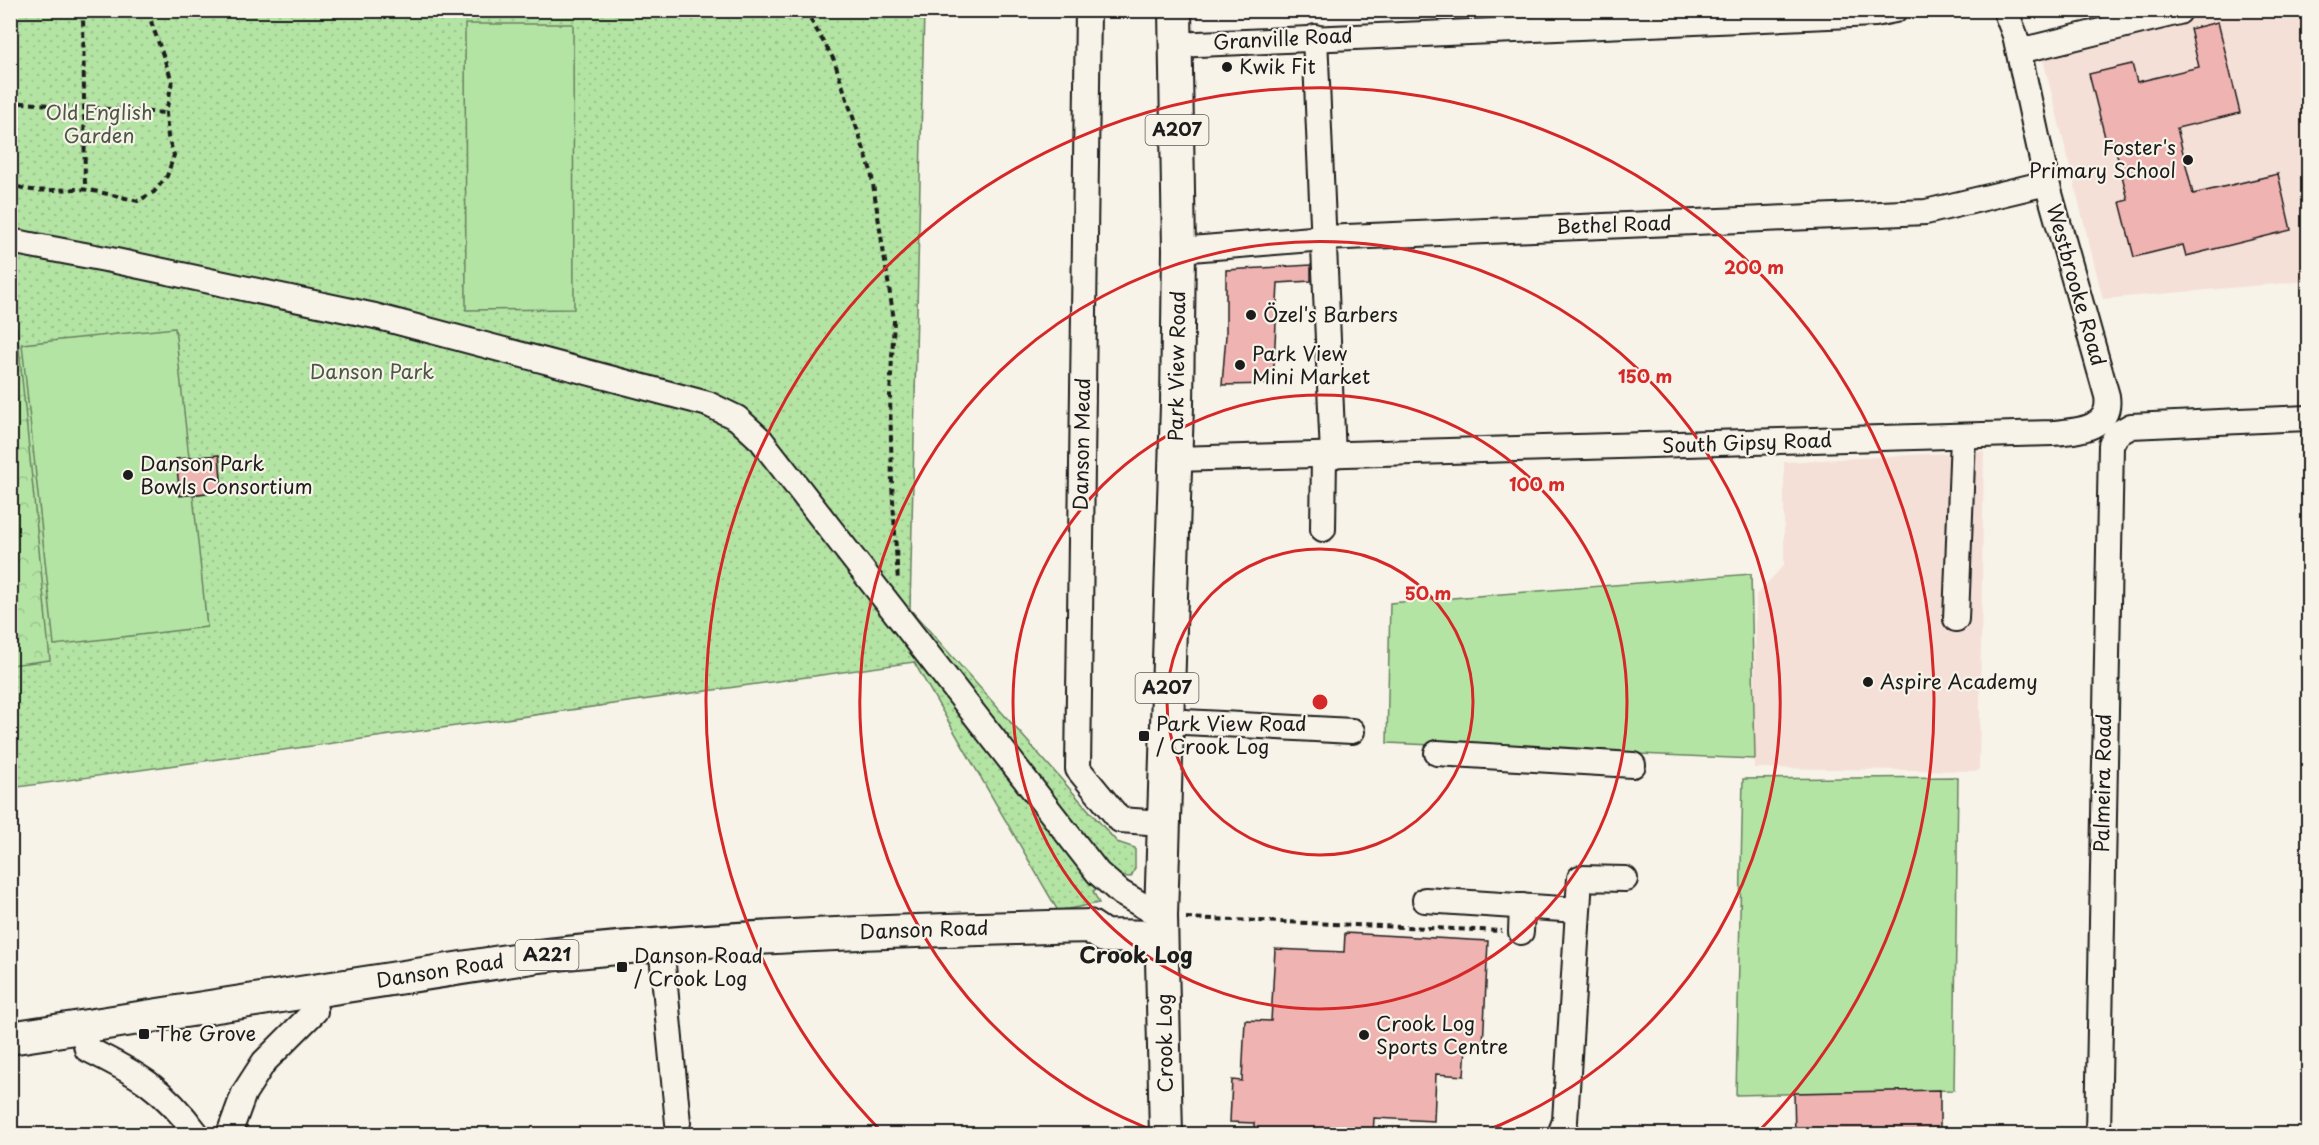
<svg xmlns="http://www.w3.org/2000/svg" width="2319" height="1145" font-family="'Playpen Sans',sans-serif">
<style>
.built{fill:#f5e0d8}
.green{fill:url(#green-dots);stroke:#688060;stroke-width:1.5}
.forest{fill:url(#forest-crowns);stroke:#688060;stroke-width:1.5}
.pitch{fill:#b4e4a4;stroke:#688060;stroke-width:1.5}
.building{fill:#efb3b1;stroke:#1c1c1c;stroke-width:1.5}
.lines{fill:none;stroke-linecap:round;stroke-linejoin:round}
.minor-casing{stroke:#1c1c1c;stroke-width:28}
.major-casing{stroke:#1c1c1c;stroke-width:36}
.path{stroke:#1c1c1c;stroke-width:4;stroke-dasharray:6 4.5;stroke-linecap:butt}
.minor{stroke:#f7f3e8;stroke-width:24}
.major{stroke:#f7f3e8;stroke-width:32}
.ring{fill:none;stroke:#d62828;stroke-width:3}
.poi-dot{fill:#1c1c1c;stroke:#f7f3e8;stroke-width:2}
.labels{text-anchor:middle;stroke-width:4.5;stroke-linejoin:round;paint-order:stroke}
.shield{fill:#f7f3e8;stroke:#5e5c59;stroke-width:1.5}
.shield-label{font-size:18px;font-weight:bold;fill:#1c1c1c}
.street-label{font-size:20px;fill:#1c1c1c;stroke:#f7f3e8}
.poi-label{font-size:20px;fill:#1c1c1c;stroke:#f7f3e8;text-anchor:start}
.park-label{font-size:20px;fill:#4a5845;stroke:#f7f3e8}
.quarter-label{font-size:22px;font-weight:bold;fill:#1c1c1c;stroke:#f7f3e8}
.centre{fill:#d62828;stroke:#f7f3e8;stroke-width:3}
.ring-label{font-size:18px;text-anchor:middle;font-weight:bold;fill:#d62828;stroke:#f7f3e8;stroke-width:4.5;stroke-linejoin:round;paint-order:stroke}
</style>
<defs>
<pattern id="green-dots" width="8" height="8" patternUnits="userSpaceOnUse" patternTransform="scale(1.5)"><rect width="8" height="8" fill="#b4e4a4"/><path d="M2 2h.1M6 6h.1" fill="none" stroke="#9ac38d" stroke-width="1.8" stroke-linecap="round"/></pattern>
<pattern id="forest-crowns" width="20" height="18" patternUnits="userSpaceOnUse" patternTransform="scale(1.5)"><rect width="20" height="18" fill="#b4e4a4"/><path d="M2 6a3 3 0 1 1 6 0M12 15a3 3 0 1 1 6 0" fill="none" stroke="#9ac38d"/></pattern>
</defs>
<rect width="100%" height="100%" fill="#f7f3e8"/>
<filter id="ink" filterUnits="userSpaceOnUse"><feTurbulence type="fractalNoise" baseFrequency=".0167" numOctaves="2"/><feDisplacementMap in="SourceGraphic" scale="12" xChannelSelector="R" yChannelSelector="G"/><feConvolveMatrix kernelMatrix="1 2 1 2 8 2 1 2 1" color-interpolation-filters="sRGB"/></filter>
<g filter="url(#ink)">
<g class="built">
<polygon points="2138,11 2308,11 2308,281 2103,299 2038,39"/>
<polygon points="1984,451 1979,771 1754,768 1756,595 1784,565 1784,462"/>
</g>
<polygon class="green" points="10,11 924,11 910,609 1117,842 1135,848 1135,868 1131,877 1118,876 1093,891 1099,903 1058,911 914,662 11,788"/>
<polygon class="forest" points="17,328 50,660 11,665 10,330"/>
<g class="pitch">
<polygon points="465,24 573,24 574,309 466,310"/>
<polygon points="175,328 189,458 219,455 222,491 193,495 207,627 54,645 22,344"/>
<polygon points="1751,574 1755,759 1387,743 1390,603"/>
<polygon points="1958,777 1954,1090 1736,1095 1743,779"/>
</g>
<g class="building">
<polygon points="2218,22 2240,113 2177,128 2193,194 2278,174 2291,230 2186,256 2183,245 2134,257 2120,202 2128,200 2114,143 2107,145 2089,74 2132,64 2137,82 2199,67 2190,29"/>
<polygon points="1311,265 1311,281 1278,283 1273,384 1222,385 1226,335 1226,270"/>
<polygon points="219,455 222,491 180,496 176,459"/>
<polygon points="1345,933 1488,941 1483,1047 1466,1046 1464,1076 1436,1074 1434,1121 1374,1118 1373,1134 1254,1134 1254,1123 1230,1122 1232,1080 1242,1081 1245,1020 1271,1021 1275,949 1344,952"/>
<polygon points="1940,1090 1940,1134 1795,1134 1794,1093"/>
</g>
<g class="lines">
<defs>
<g id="minor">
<polyline points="1088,10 1078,769 1120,820 1162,823"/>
<polyline points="1315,37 1333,456"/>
<polyline points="1175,45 1875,14 1895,10"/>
<polyline points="2019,51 2179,12"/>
<polyline points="10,241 116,261 375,316 708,404 737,418 761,440 1098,873 1121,893 1161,916"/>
<polyline points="1179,250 1324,238 1926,212 2047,183"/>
<path d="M 1175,459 L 2053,433 C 2078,431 2112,429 2107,396 L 2047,183 L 2015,35 L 2005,10"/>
<polyline points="1323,529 1324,456"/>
<polyline points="1956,619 1963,436"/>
<polyline points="1166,721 1352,731"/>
<polyline points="1437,753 1633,765"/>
<polyline points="1425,900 1577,910"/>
<polyline points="1521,932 1522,906"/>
<polyline points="661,944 678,1123"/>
<path d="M 82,1027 L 87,1049 C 138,1074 163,1088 197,1134"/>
<polyline points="229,1134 244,1093 264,1062 315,1011 313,990"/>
<polyline points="1560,1134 1565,1121 1580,878 1625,879"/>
<polyline points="2098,1134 2111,445 2117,434 2131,426 2308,418"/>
</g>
<g id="major">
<path d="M 10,1038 L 539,956 C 722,935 906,931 1089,926 L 1104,936 L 1161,937"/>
<polyline points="1166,1134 1161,916 1177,405 1179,250 1175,10"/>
</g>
</defs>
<use href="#minor" class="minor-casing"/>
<use href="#major" class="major-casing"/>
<g class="path">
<polyline points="83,10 85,190"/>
<polyline points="805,10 834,60 871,171 894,320 890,395 892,484 898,582"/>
<polyline points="10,13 59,10"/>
<polyline points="10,102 165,113"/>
<path d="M 10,181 C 27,198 65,186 88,190 C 105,193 121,197 138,201 L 154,192 L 167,176 L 174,155 L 168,137 L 166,113 L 172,81 L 147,10"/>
<polyline points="1186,918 1502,931"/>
</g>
<use href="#minor" class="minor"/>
<use href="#major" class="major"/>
</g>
</g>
<g class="ring">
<circle cx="1320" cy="702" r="153"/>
<circle cx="1320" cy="702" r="307"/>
<path d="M1163 1134A460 460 0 1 1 1477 1134"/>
<path d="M882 1132A614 614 0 1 1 1758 1132"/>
</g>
<g class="poi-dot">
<circle cx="1227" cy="67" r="6"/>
<circle cx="2188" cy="160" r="6"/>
<circle cx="1251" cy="315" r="6"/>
<circle cx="1240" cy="365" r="6"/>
<circle cx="128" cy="475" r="6"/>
<circle cx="1868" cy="682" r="6"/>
<rect x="1138" y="730" width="12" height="12" rx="3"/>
<rect x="616" y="961" width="12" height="12" rx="3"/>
<rect x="138" y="1028" width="12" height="12" rx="3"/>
<circle cx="1364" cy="1035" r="6"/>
</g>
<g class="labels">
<g class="shield">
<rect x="1145.5" y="115" width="63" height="30" rx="4.5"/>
<rect x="1135.5" y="673" width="63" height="30" rx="4.5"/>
<rect x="515.5" y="940" width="63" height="30" rx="4.5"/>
</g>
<g class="shield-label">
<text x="1177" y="136">A207</text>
<text x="1167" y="694">A207</text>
<text x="547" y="961">A221</text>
</g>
<g class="street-label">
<text transform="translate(1283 39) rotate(-3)" y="7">Granville Road</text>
<text transform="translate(1614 225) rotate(-2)" y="7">Bethel Road</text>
<text transform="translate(2076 285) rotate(74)" y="7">Westbrooke Road</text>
<text transform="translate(1177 366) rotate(-89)" y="7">Park View Road</text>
<text transform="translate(1747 443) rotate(-2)" y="7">South Gipsy Road</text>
<text transform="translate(1082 444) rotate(-89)" y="7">Danson Mead</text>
<text transform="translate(2103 783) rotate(-89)" y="7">Palmeira Road</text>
<text transform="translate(924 930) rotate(-2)" y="7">Danson Road</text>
<text transform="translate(440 971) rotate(-9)" y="7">Danson Road</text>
<text transform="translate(1165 1043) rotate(-91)" y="7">Crook Log</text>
</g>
<g class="poi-label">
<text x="1239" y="74">Kwik Fit</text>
<text x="2176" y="155" text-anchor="end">Foster's<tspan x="2176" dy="23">Primary School</tspan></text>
<text x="1263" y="322">Özel's Barbers</text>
<text x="1252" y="361">Park View<tspan x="1252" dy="23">Mini Market</tspan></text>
<text x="140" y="471">Danson Park<tspan x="140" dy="23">Bowls Consortium</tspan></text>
<text x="1880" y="689">Aspire Academy</text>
<text x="1156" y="731">Park View Road<tspan x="1156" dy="23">/ Crook Log</tspan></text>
<text x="634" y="963">Danson Road<tspan x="634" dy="23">/ Crook Log</tspan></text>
<text x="1376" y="1031">Crook Log<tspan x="1376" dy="23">Sports Centre</tspan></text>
<text x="156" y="1041">The Grove</text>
</g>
<g class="park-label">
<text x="99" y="120">Old English<tspan x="99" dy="23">Garden</tspan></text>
<text x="372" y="379">Danson Park</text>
</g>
<g class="quarter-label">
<text x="1136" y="963">Crook Log</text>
</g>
</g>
<circle cx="1320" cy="702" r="9" class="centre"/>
<g class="ring-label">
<text x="1754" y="274">200 m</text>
<text x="1645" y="383">150 m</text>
<text x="1537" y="491">100 m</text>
<text x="1428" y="600">50 m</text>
</g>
<rect width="2319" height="1145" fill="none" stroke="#f7f3e8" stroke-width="36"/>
<rect x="18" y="18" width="2283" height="1109" fill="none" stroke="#1c1c1c" stroke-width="2" filter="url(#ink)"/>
</svg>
